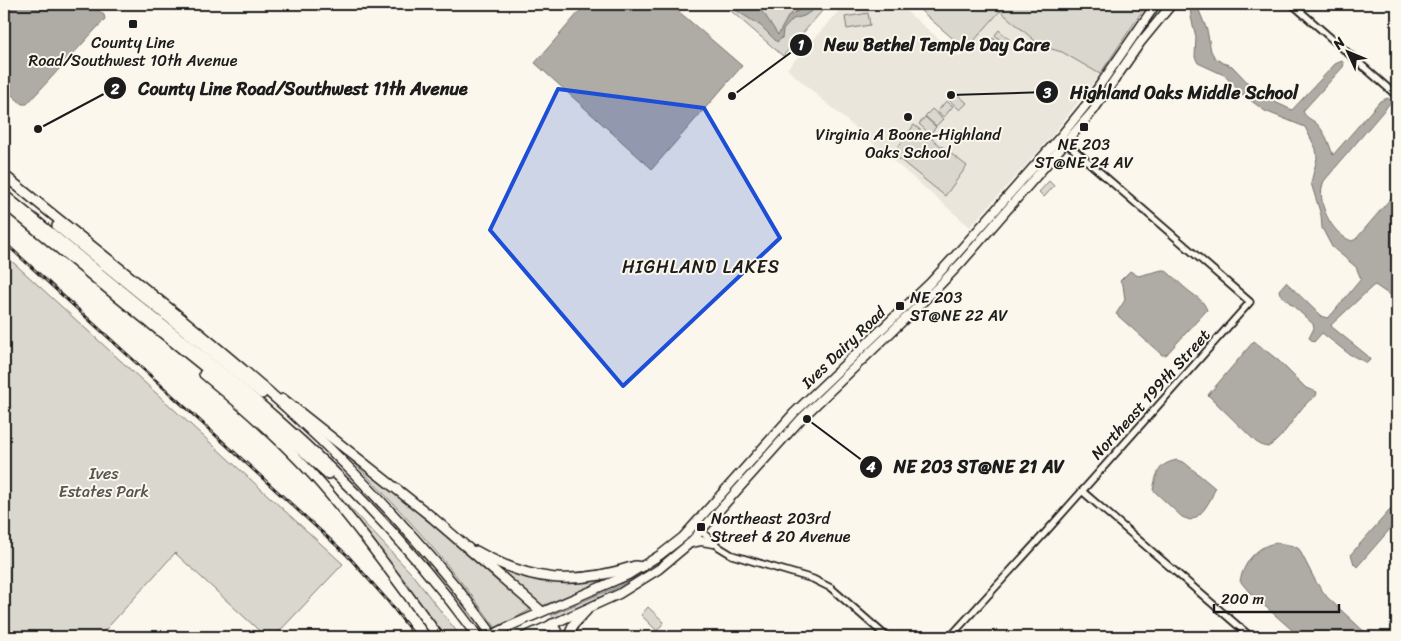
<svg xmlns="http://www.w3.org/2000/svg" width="1401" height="641" font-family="Sriracha,sans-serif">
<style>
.built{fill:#eae6dc}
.green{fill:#dad7ce;stroke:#7b7a75}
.water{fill:#afaca5;stroke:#74726e}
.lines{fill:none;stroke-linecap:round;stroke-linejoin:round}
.tertiary-casing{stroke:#1c1c1c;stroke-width:9}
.primary-casing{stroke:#1c1c1c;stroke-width:11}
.motorway-casing{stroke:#1c1c1c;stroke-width:12}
.tertiary{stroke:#fbf7ec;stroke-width:5.5}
.primary{stroke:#fbf7ec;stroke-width:8}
.motorway{stroke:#fbf7ec;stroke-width:9}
.rail-casing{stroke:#1c1c1c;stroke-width:3}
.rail{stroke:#fbf7ec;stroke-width:1;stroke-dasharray:4;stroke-linecap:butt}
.primary-bridge-casing{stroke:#1c1c1c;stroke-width:11;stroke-linecap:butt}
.primary-bridge{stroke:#fbf7ec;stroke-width:8}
.marked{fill:#1d4ed8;fill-opacity:0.2;stroke:#1d4ed8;stroke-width:4;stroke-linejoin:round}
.poi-dot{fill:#1c1c1c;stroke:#fbf7ec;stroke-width:2}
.labels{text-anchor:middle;stroke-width:4;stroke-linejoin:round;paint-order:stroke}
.poi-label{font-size:16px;fill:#1c1c1c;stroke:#fbf7ec}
.street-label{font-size:16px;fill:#1c1c1c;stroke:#fbf7ec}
.park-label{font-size:16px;fill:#555451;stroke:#fbf7ec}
.neighbourhood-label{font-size:18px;letter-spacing:1px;fill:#1c1c1c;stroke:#fbf7ec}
.leader{fill:none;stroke:#1c1c1c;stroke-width:2}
.callout-dot{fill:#1c1c1c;stroke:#fbf7ec;stroke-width:2}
.mark-label{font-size:15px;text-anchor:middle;font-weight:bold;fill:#fff}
.callout-label{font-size:18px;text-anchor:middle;font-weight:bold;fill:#1c1c1c;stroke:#fbf7ec;stroke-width:4;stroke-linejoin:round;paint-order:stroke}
</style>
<rect width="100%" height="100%" fill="#fbf7ec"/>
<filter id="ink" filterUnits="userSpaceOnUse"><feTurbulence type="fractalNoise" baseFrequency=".02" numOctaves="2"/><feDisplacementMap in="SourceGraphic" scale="10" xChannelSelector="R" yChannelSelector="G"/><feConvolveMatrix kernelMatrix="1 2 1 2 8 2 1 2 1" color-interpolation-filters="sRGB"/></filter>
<g filter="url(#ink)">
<polygon class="built" points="845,4 898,4 960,57 1000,11 1041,46 1062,52 1100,74 1051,137 970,227 787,69"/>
<g class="green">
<polygon points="723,4 828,4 783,56"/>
<polygon points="913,4 1147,4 1100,74 1062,52 1041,46 1000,11 966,50"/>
<polygon points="868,13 870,25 847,29 845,17"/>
<polygon points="999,30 1010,40 1005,45 995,35"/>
<polygon points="993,38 1004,48 999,53 988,43"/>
<polygon points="956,93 967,103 960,110 949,100"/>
<polygon points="946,101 953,106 944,117 937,112"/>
<polygon points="932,109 943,119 936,126 925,116"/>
<polygon points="925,117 936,127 930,134 919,124"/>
<polygon points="914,125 967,166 945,196 893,154"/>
<polygon points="1049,181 1054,186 1044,197 1039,192"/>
<polygon points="4,254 343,564 274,637 266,637 175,553 99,637 69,637 61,631 55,637 4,637"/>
<path d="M 341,450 L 395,493 L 498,582 C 509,588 525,599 530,610 L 496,628 C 450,564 397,505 341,450 Z"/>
<polygon points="321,477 411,573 461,637 446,637 349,509 340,502 320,478"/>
<path d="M 682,542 C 643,575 601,599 554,619 L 551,615 L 612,589 Z"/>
<polygon points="489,563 522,576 537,579 611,578 542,606"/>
<polygon points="648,607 664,622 657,631 641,615"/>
</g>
<g class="water">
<polygon points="4,4 91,4 104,15 105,19 27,104 22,104 4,88"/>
<polygon points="586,4 670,4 742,66 652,169 535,63"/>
<polygon points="726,4 754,4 765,15 778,35 789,15 813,4 822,4 804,16 793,19 783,30 782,38 777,42 761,26"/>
<path d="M 1190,4 L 1198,4 L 1198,8 L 1207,30 L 1211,51 L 1215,58 L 1223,63 L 1232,66 L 1253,88 L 1264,97 L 1292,110 L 1335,64 L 1342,61 L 1344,64 L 1343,67 L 1303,111 C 1306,119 1313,119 1318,125 C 1326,134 1329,144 1333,155 L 1380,101 L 1388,98 L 1391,102 L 1324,181 C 1315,201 1331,234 1352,241 L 1356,239 L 1397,191 L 1397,300 L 1375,285 L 1373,286 L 1331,325 L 1332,327 L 1368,356 L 1370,360 L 1367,363 L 1349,354 L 1322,333 L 1314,342 L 1309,338 L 1314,328 L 1313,324 L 1280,294 L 1279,290 L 1286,282 L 1321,316 L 1327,318 L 1332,314 L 1361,279 L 1356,267 L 1332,247 L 1322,228 L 1321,215 L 1311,183 L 1317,158 L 1316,149 L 1305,127 L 1265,111 L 1242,94 L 1224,75 L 1198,63 L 1195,57 L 1196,37 L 1191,17 Z"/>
<path d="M 1162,270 L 1165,270 C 1174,277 1182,286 1190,292 C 1198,298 1203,300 1207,310 L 1166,355 L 1162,355 L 1116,314 L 1125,300 L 1123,285 L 1120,281 L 1130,271 L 1138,276 Z"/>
<path d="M 1254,341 L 1279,361 L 1306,388 L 1317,392 L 1316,396 C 1297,406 1288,436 1268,447 L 1263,446 L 1256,442 L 1208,395 Z"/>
<path d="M 1397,393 L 1397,416 L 1396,417 C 1387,408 1390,402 1397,393 Z"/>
<path d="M 1177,460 L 1185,463 L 1215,488 C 1212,499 1202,517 1190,520 L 1182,517 L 1153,490 C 1157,472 1158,464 1177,460 Z"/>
<polygon points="1397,502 1397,521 1357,567 1354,564 1351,554"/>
<path d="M 1278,543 L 1294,546 L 1299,549 L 1316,582 L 1327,597 L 1370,637 L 1300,637 L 1250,593 L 1240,581 C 1244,562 1258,544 1278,543 Z"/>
</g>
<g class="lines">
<defs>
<g id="tertiary">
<polyline points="1292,4 1397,96"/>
<polyline points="1082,491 1251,637"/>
<polyline points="701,531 719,547 732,555 813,579 831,588 887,637"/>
<polyline points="950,637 1044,534 1250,302 1064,141"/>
</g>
<g id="primary">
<polyline points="691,543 701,541 714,543"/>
<polyline points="510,626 628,575 660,555 683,537 794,413 930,283 954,257 1060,137 1086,105 1156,4"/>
<polyline points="524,637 619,594 659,569 689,544 801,419 936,289 961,263 1093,111 1140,43 1172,4"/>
</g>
<g id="motorway">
<path d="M 4,175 C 84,241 168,305 247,373 C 306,423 362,479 413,537 C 442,569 469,602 494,637"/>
<path d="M 4,195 C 54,235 103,276 153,317 C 194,350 236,382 276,418 C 350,483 419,557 478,637"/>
<polyline points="4,203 124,302 243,398 328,474"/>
<polyline points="57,226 262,394"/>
<path d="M 204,374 C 245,408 285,443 320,483 C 363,532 400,585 439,637"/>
<polyline points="283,399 433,518 541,611"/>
<path d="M 476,551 C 531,582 574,586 635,566 L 642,567"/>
<polyline points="552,624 560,637"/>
<polyline points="569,637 573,625 587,610"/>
</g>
</defs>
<use href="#tertiary" class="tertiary-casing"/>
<use href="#primary" class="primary-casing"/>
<use href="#motorway" class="motorway-casing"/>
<use href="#tertiary" class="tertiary"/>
<use href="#primary" class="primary"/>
<use href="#motorway" class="motorway"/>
<defs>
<polyline id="rail" points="4,242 347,555 388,601 416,637"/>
</defs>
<use href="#rail" class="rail-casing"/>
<use href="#rail" class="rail"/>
<defs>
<polyline id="primary-bridge" points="488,637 510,626"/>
</defs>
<use href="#primary-bridge" class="primary-bridge-casing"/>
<use href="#primary-bridge" class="primary-bridge"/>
</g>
</g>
<path class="marked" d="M 558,89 L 704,108 L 780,238 L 623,386 L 490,230 Z"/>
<g class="poi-dot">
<rect x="128" y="19" width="10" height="10" rx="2.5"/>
<circle cx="908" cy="117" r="5"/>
<rect x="1079" y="122" width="10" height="10" rx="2.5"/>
<rect x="895" y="301" width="10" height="10" rx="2.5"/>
<rect x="696" y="522" width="10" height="10" rx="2.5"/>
</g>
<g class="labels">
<g class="poi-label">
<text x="133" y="48">County Line<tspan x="133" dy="18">Road/Southwest 10th Avenue</tspan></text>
<text x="908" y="140">Virginia A Boone-Highland<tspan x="908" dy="18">Oaks School</tspan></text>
<text x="1084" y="150">NE 203<tspan x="1084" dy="18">ST@NE 24 AV</tspan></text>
<text x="910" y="303" text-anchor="start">NE 203<tspan x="910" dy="18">ST@NE 22 AV</tspan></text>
<text x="711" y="524" text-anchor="start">Northeast 203rd<tspan x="711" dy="18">Street &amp; 20 Avenue</tspan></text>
</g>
<g class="street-label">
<text transform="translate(843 347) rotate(-44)" y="6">Ives Dairy Road</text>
<text transform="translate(1150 394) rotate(-48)" y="6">Northeast 199th Street</text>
</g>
<g class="park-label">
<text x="104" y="479">Ives<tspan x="104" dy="18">Estates Park</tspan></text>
</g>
<g class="neighbourhood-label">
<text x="701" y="273">HIGHLAND LAKES</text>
</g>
</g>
<path class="leader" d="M732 96L801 45M38 129L115 88M951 95L1047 92M807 419L871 467"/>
<g class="callout-dot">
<circle cx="732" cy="96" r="5"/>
<circle cx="38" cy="129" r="5"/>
<circle cx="951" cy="95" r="5"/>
<circle cx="807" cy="419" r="5"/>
<circle cx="801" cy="45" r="12"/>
<circle cx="115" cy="88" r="12"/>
<circle cx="1047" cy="92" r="12"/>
<circle cx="871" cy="467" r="12"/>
</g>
<g class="mark-label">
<text x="801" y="50">1</text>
<text x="115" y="94">2</text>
<text x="1047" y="98">3</text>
<text x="871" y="472">4</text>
</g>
<g class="callout-label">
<text x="937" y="51">New Bethel Temple Day Care</text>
<text x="303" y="95">County Line Road/Southwest 11th Avenue</text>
<text x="1184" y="99">Highland Oaks Middle School</text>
<text x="979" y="473">NE 203 ST@NE 21 AV</text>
</g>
<rect width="1401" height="641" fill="none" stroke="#fbf7ec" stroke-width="20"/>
<rect x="10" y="10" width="1381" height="621" fill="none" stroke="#1c1c1c" stroke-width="2" filter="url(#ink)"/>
<g transform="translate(1348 52) rotate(314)" stroke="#fbf7ec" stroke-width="4" paint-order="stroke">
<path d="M0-4L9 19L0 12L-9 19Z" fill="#1c1c1c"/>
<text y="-8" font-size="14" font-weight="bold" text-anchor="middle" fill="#1c1c1c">N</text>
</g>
<path d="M1214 604v8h125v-8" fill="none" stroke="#1c1c1c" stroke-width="2.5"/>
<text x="1221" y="604" font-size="15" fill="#1c1c1c" stroke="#fbf7ec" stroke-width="4" paint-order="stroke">200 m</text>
</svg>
